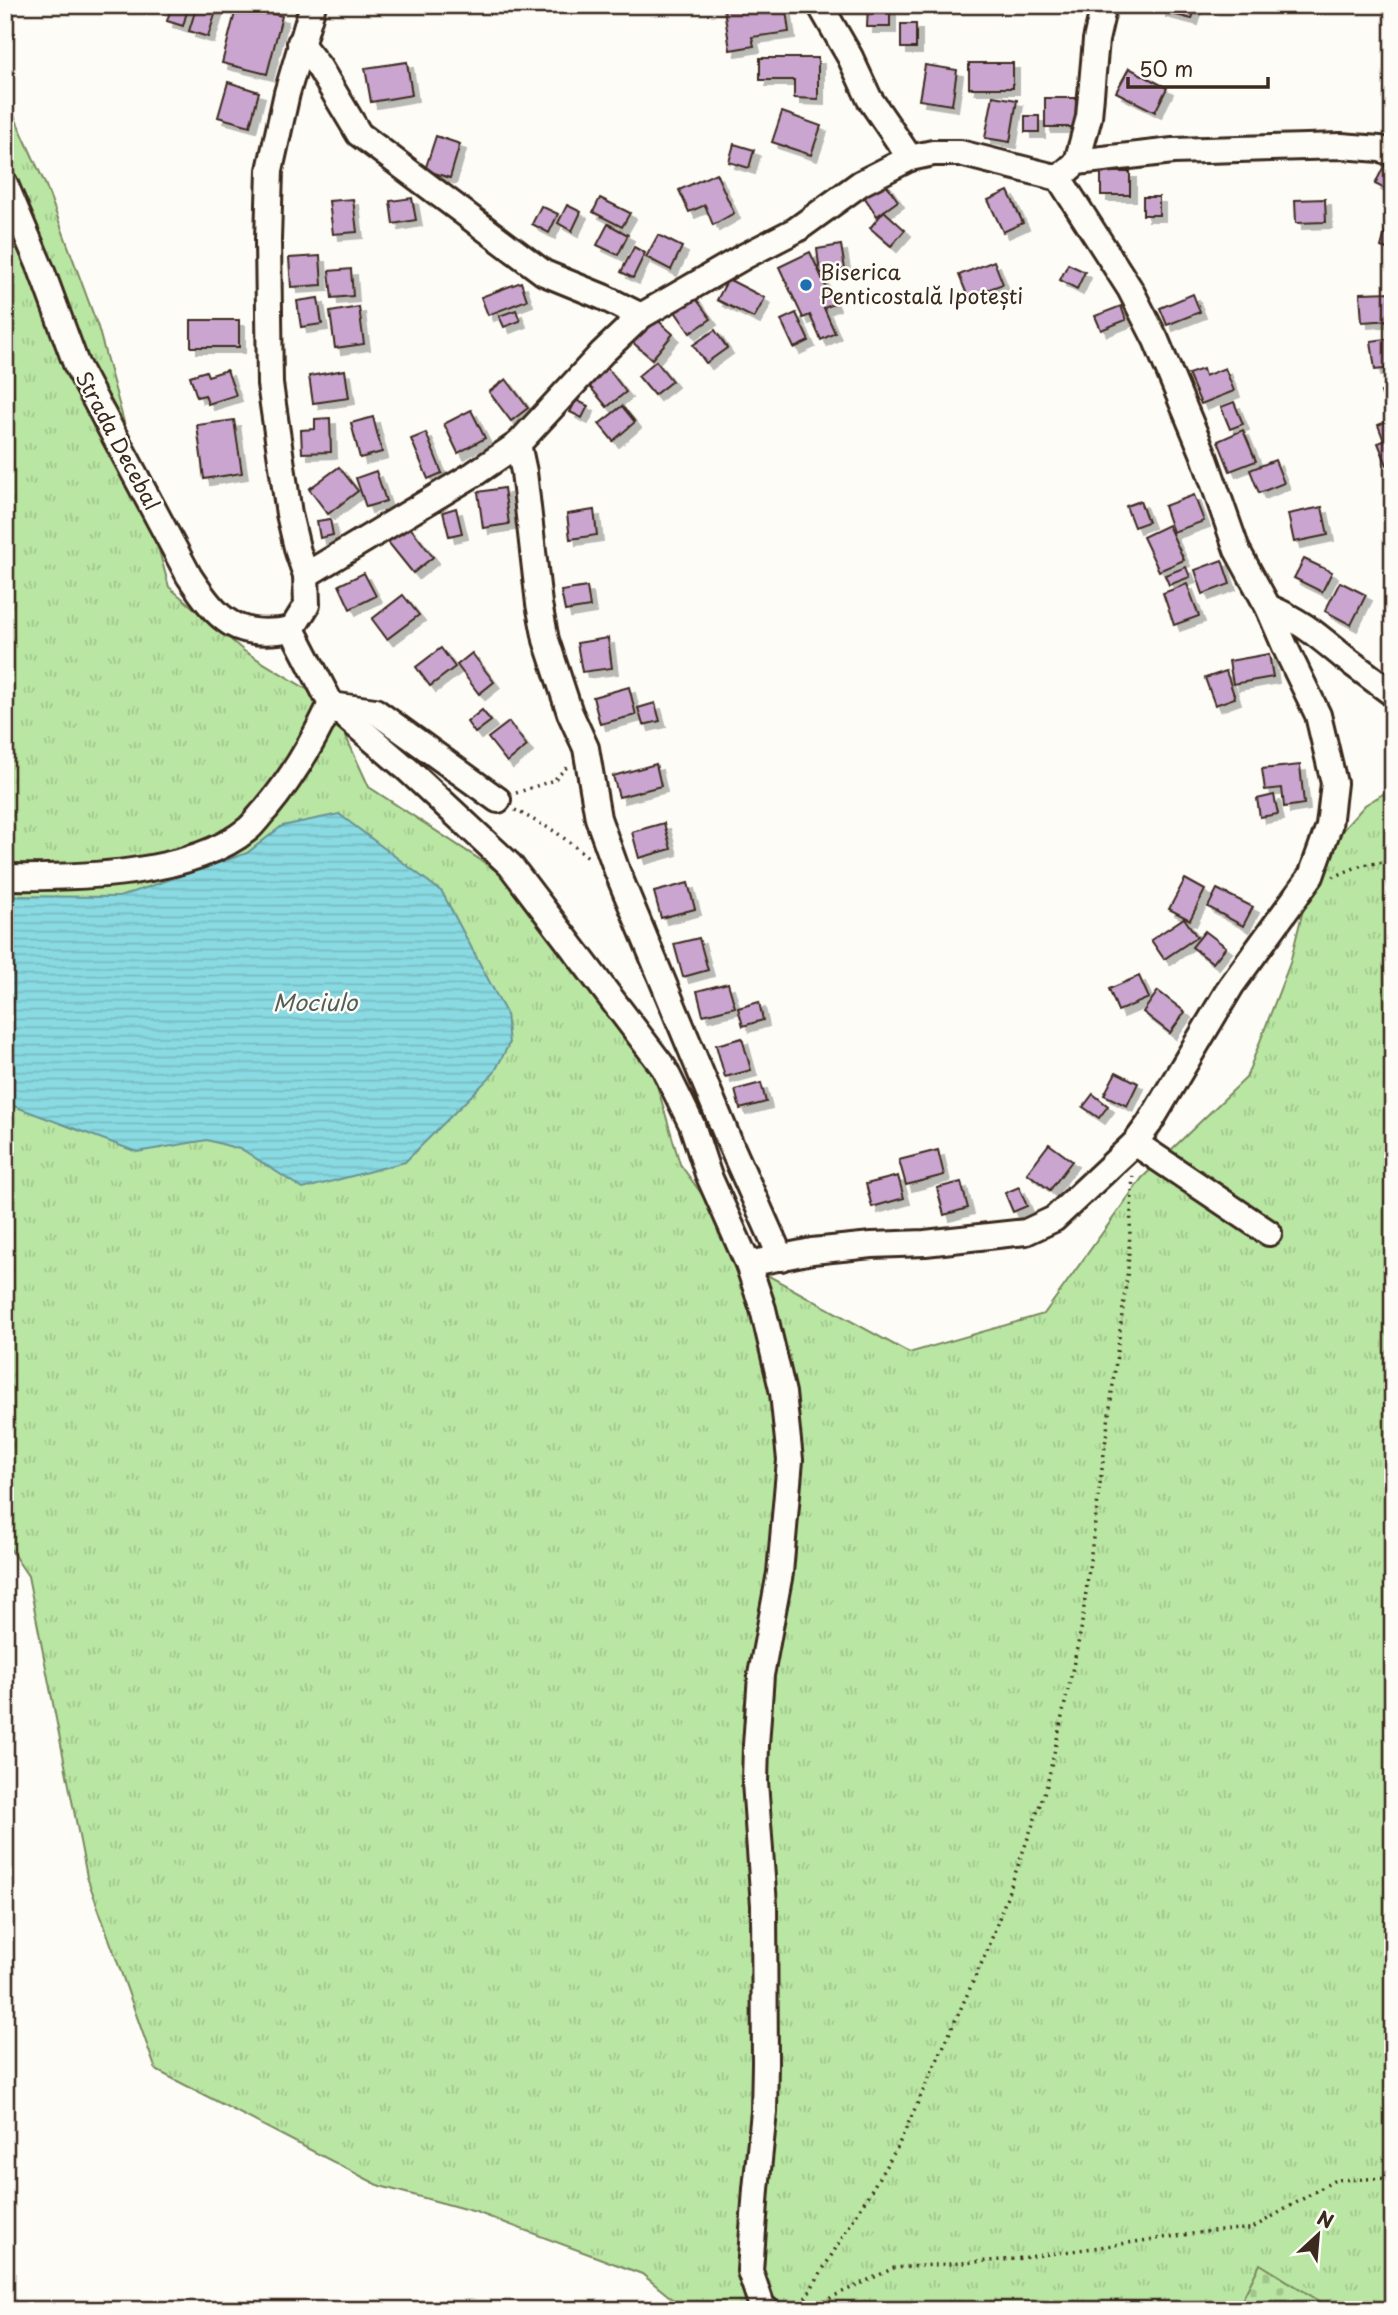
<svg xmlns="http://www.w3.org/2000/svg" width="1398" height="2315" font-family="'Playpen Sans',sans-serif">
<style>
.grass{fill:url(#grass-tufts);stroke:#7a8860;stroke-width:2}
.cemetery{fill:url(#cemetery-stones);stroke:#7a8860;stroke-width:2}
.water{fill:url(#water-rules);stroke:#6a9494;stroke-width:2}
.building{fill:#c9a5cf;stroke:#3b2a1e;stroke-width:2;filter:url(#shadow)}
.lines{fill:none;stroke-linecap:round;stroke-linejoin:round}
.minor-casing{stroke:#3b2a1e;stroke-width:30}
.path{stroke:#3b2a1e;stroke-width:3.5;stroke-dasharray:2 5;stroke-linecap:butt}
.minor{stroke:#fdfcf7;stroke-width:24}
.poi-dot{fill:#1f6fb2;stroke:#fdfcf7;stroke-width:2.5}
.labels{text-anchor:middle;stroke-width:5;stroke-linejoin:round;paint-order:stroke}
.poi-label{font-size:21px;fill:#3b2a1e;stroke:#fdfcf7;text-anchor:start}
.street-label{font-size:21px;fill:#3b2a1e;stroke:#fdfcf7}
.water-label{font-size:23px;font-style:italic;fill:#525f59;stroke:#fdfcf7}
</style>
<defs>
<pattern id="grass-tufts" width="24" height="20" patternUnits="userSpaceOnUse" patternTransform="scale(1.75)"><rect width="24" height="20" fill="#b9e6a3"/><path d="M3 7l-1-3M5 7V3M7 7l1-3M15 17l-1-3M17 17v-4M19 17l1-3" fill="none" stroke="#a0c58c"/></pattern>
<pattern id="cemetery-stones" width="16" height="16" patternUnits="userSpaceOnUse" patternTransform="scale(1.75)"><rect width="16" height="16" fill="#b9e6a3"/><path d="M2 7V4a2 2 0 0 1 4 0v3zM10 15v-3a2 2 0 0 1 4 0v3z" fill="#a0c58c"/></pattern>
<pattern id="water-rules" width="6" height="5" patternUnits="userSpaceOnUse" patternTransform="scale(1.75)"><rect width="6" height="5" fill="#89dae2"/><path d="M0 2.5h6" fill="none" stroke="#77bbc1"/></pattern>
<filter id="shadow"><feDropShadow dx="6" dy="6" stdDeviation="0" flood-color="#0004"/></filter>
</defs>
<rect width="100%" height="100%" fill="#fdfcf7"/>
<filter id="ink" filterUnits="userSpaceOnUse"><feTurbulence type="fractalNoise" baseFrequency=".0143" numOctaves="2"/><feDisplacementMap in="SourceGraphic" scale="14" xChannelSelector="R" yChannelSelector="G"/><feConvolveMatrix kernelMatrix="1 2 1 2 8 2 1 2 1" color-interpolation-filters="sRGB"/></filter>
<g filter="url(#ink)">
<polygon class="grass" points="5,96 46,186 98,327 169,587 244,651 331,704 369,787 560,912 637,1017 680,1164 756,1269 909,1353 1044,1314 1142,1178 1246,1078 1290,963 1315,861 1365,805 1393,788 1393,2310 686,2310 642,2274 476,2212 380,2186 156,2070 87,1877 28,1576 5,1542"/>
<polygon class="cemetery" points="1260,2264 1334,2310 1237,2310"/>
<polygon class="water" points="339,814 442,892 506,1013 509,1044 494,1073 405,1162 303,1189 243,1150 207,1140 137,1152 11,1105 5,1105 5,896 119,897 247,853 282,826"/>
<g class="building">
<polygon points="172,5 188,8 183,26 167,21"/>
<polygon points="197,5 218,5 208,37 189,31"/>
<polygon points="237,5 282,16 267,74 222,63"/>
<polygon points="748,5 760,5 761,13 786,10 789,32 752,37 754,46 730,50 724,9"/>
<polygon points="868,5 890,5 890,27 867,27"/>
<polygon points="1161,5 1196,5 1192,19 1160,11"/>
<rect x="901" y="24" width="15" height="24"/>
<polygon points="760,58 818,58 818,99 794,98 794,80 760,80"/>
<polygon points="407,62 412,95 371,102 365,68"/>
<rect x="969" y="63" width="44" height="25"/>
<polygon points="925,65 957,70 952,105 919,100"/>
<polygon points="1129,68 1167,88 1155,112 1116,92"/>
<polygon points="228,82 259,92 250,126 218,117"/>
<polygon points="993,96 1017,100 1010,142 985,138"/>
<polygon points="1045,98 1076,98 1075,127 1045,127"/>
<polygon points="782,112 821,126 811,155 772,142"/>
<rect x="1025" y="116" width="14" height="16"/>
<polygon points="436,136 460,144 450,178 425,170"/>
<polygon points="734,144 754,150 749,168 729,162"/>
<polygon points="1385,164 1393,167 1393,193 1375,184"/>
<rect x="1101" y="172" width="29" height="23"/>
<polygon points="716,173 734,213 713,225 705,205 689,212 679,190"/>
<polygon points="884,181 898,201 877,216 863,195"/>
<polygon points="1008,191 1023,223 1003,232 988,200"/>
<rect x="1143" y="197" width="16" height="18"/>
<polygon points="412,198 416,220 393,224 390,201"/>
<polygon points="600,198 630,213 622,227 593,212"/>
<polygon points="353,199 357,232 333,234 329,201"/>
<polygon points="1325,199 1326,222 1296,223 1295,200"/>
<polygon points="1393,204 1393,251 1381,247"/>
<polygon points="567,205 581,212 572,231 558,223"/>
<polygon points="541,206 558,214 549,233 532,224"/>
<polygon points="884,211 905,230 891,246 870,228"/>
<polygon points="608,224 628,235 618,255 597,245"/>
<polygon points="658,235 682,247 671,270 646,257"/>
<polygon points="841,245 845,269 820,273 817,249"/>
<polygon points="634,247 645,253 633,278 621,272"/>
<polygon points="810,252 834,304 824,308 835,333 821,340 810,315 803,318 779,267"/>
<polygon points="320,256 322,285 291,287 289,258"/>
<polygon points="994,261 1003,284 968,297 959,275"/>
<polygon points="1068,264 1085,272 1077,289 1060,280"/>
<polygon points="351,269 353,296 332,298 329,271"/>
<polygon points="728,279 765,298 754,318 717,300"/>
<polygon points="521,282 527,300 488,315 481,297"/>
<polygon points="1393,292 1393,320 1362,322 1360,293"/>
<polygon points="1193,294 1200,312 1167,325 1160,308"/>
<polygon points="694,296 711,319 690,333 674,310"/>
<polygon points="318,298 322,324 301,327 297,301"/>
<polygon points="1121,306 1126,320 1101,330 1095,316"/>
<polygon points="359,307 364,344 335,348 330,312"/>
<polygon points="516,310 520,321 504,327 499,316"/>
<polygon points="796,313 809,341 794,348 781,320"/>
<polygon points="653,316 673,334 652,359 631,341"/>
<rect x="191" y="320" width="48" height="27"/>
<polygon points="715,330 727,348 706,363 693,345"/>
<polygon points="1393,338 1393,368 1375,370 1371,341"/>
<polygon points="656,361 672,381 654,395 638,376"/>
<polygon points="606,366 626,392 607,407 586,382"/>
<polygon points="1225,368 1234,391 1201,404 1188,374 1203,369 1205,376"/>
<polygon points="227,370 236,395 208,404 205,395 197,397 190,376 206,371 208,376"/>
<polygon points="345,370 349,398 313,403 309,376"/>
<polygon points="506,379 528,408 511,421 489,392"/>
<polygon points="1393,388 1393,405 1387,407 1381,392"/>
<polygon points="576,400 588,406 582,418 570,412"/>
<polygon points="1234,402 1243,424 1230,429 1221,407"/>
<polygon points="622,406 635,422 613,441 599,424"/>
<polygon points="471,410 485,438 458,453 444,424"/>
<polygon points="373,417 382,452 360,458 351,423"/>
<polygon points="330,418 331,452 302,453 301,430 315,429 315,419"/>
<polygon points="234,420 242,473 204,479 197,425"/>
<polygon points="1390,420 1393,427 1393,463 1387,465 1378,443 1384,441 1378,425"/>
<polygon points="1243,430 1256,461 1230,471 1218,441"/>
<polygon points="426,433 442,473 428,479 411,439"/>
<polygon points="1275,460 1284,483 1259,493 1250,470"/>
<polygon points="339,467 358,491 328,514 309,489"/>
<polygon points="376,471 386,501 366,507 356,478"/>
<polygon points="504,488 509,524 483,528 478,492"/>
<polygon points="1194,495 1204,521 1173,532 1164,506"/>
<polygon points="1140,501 1148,522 1134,527 1126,506"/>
<polygon points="1322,507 1328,535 1294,542 1288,514"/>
<polygon points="456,508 462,533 449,536 443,512"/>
<polygon points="594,510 597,535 570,539 567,514"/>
<polygon points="330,519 333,535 320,538 317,521"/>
<polygon points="1168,525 1184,560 1159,571 1143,537"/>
<polygon points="409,526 433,557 413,573 388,542"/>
<polygon points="1304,559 1332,572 1322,592 1294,578"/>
<polygon points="1222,560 1230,584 1203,594 1195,570"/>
<polygon points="1186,567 1190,577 1169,585 1165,575"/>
<polygon points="364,573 376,596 350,609 339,585"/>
<polygon points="1340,582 1366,595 1351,625 1325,611"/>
<polygon points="1187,584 1199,616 1174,625 1163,593"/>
<polygon points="587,587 590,607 565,611 561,591"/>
<polygon points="403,595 419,615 387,639 372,619"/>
<polygon points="608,638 612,668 582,672 577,643"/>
<polygon points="441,648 455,667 430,686 416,667"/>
<polygon points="472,653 494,682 479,694 457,665"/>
<polygon points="1269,654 1273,677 1233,684 1229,661"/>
<polygon points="1226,671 1235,698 1215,705 1205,678"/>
<polygon points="629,687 636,715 600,724 593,697"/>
<polygon points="655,703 660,721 643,725 638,708"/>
<polygon points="482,710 491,721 475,733 467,722"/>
<polygon points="509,722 527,746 507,762 488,738"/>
<polygon points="656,764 661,786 619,797 613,776"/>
<polygon points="1300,765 1304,804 1284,807 1282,788 1265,790 1262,769"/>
<polygon points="1274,795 1278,814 1260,817 1257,799"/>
<polygon points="664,823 671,849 639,858 632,832"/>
<polygon points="1185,879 1205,890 1190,920 1169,909"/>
<polygon points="688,883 695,909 661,918 654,892"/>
<polygon points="1217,889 1253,907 1243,926 1208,907"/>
<polygon points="1184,918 1197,937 1164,959 1151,940"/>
<polygon points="1205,931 1226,947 1213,963 1192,947"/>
<polygon points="699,938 708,970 683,977 674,944"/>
<polygon points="1139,976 1149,998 1118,1011 1109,989"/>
<polygon points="728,983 735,1007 703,1015 697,991"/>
<polygon points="1158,991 1185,1012 1170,1033 1143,1012"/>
<polygon points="759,1002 763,1020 743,1026 738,1008"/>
<polygon points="742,1038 751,1070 725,1077 716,1045"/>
<polygon points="1116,1072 1138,1083 1127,1106 1104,1095"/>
<polygon points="761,1083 766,1102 740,1109 735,1090"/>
<polygon points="1093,1094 1108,1106 1099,1118 1083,1107"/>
<polygon points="1049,1144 1072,1161 1050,1190 1027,1173"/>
<polygon points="938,1150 944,1175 906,1185 899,1160"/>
<polygon points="898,1176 904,1198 872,1207 866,1184"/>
<polygon points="961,1182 968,1208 944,1215 937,1188"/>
<polygon points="1019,1187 1027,1206 1013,1212 1005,1193"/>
</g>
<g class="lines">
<defs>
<g id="minor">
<polyline points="820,5 850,57 869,98 910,158"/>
<polyline points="300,43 319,67 359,134 544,273 603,297 641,316"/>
<polyline points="1077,162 1089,117 1096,40 1104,5"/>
<polyline points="1059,178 1077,162 1173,151 1341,146 1380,149 1393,153"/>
<path d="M 5,184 L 41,269 L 76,364 L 189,576 C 218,620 236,640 292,629"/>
<polyline points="518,444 524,472 539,604 546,640 570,713 586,748 598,818 617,871 729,1141 781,1258"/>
<polyline points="306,575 474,474 518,444 602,353 641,316 745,256 796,230 861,183 910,158 933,153 960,153 1059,178 1130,289 1156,340 1203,453 1237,550 1268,607 1287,651 1318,715 1334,783 1329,826 1311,876 1231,986 1149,1124 1135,1143 1054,1219 1026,1232 925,1243 872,1245 812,1251 748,1264"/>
<path d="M 1268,607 C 1302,621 1318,636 1345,658 C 1361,670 1377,682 1393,694"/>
<polyline points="292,629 331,704 407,769 510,865 664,1068 692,1125 708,1174 748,1264 763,1309 783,1393 790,1460 780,1573 761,1675 756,1745 755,1782 764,1905 765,2063 764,2112 756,2189 750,2271 762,2306 767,2310"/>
<polyline points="292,629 307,605 306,575 298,552 289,514 270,384 268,240 270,170 287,93 313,5"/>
<polyline points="331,705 375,711 498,800"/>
<path d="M 5,877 C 77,878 191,876 248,829 C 255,823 260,815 266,809 C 293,777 313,742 331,704"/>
<polyline points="1135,1143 1269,1233"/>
</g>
</defs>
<use href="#minor" class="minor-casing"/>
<g class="path">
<polyline points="516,793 554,780 567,767"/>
<polyline points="515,810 556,832 588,857"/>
<polyline points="1333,877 1362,865 1393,861"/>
<polyline points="798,2310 897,2148 988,1949 1047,1785 1081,1630 1128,1269 1133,1173"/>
<polyline points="812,2310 832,2297 894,2268 1015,2259 1219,2230 1251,2229 1335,2180 1393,2178"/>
</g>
<use href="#minor" class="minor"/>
</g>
</g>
<circle class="poi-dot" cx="806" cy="285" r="7"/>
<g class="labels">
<g class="poi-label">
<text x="820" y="280">Biserica<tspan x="820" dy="24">Penticostală Ipotești</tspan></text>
</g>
<g class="street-label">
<text transform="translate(117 441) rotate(62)" y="7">Strada Decebal</text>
</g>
<g class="water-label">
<text x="315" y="1011">Mociulo</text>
</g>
</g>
<rect width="1398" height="2315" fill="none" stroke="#fdfcf7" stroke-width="28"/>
<rect x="14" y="14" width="1370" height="2287" fill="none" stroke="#3b2a1e" stroke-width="2.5" filter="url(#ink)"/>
<g transform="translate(1318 2235) rotate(26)" stroke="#fdfcf7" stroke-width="5" paint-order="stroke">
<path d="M0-5L12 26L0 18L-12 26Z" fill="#3b2a1e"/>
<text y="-10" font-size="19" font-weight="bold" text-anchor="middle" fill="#3b2a1e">N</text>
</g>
<path d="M1128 77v10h140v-10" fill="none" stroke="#3b2a1e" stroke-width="3.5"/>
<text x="1139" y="77" font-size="21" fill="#3b2a1e" stroke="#fdfcf7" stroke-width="5" paint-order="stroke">50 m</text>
</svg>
